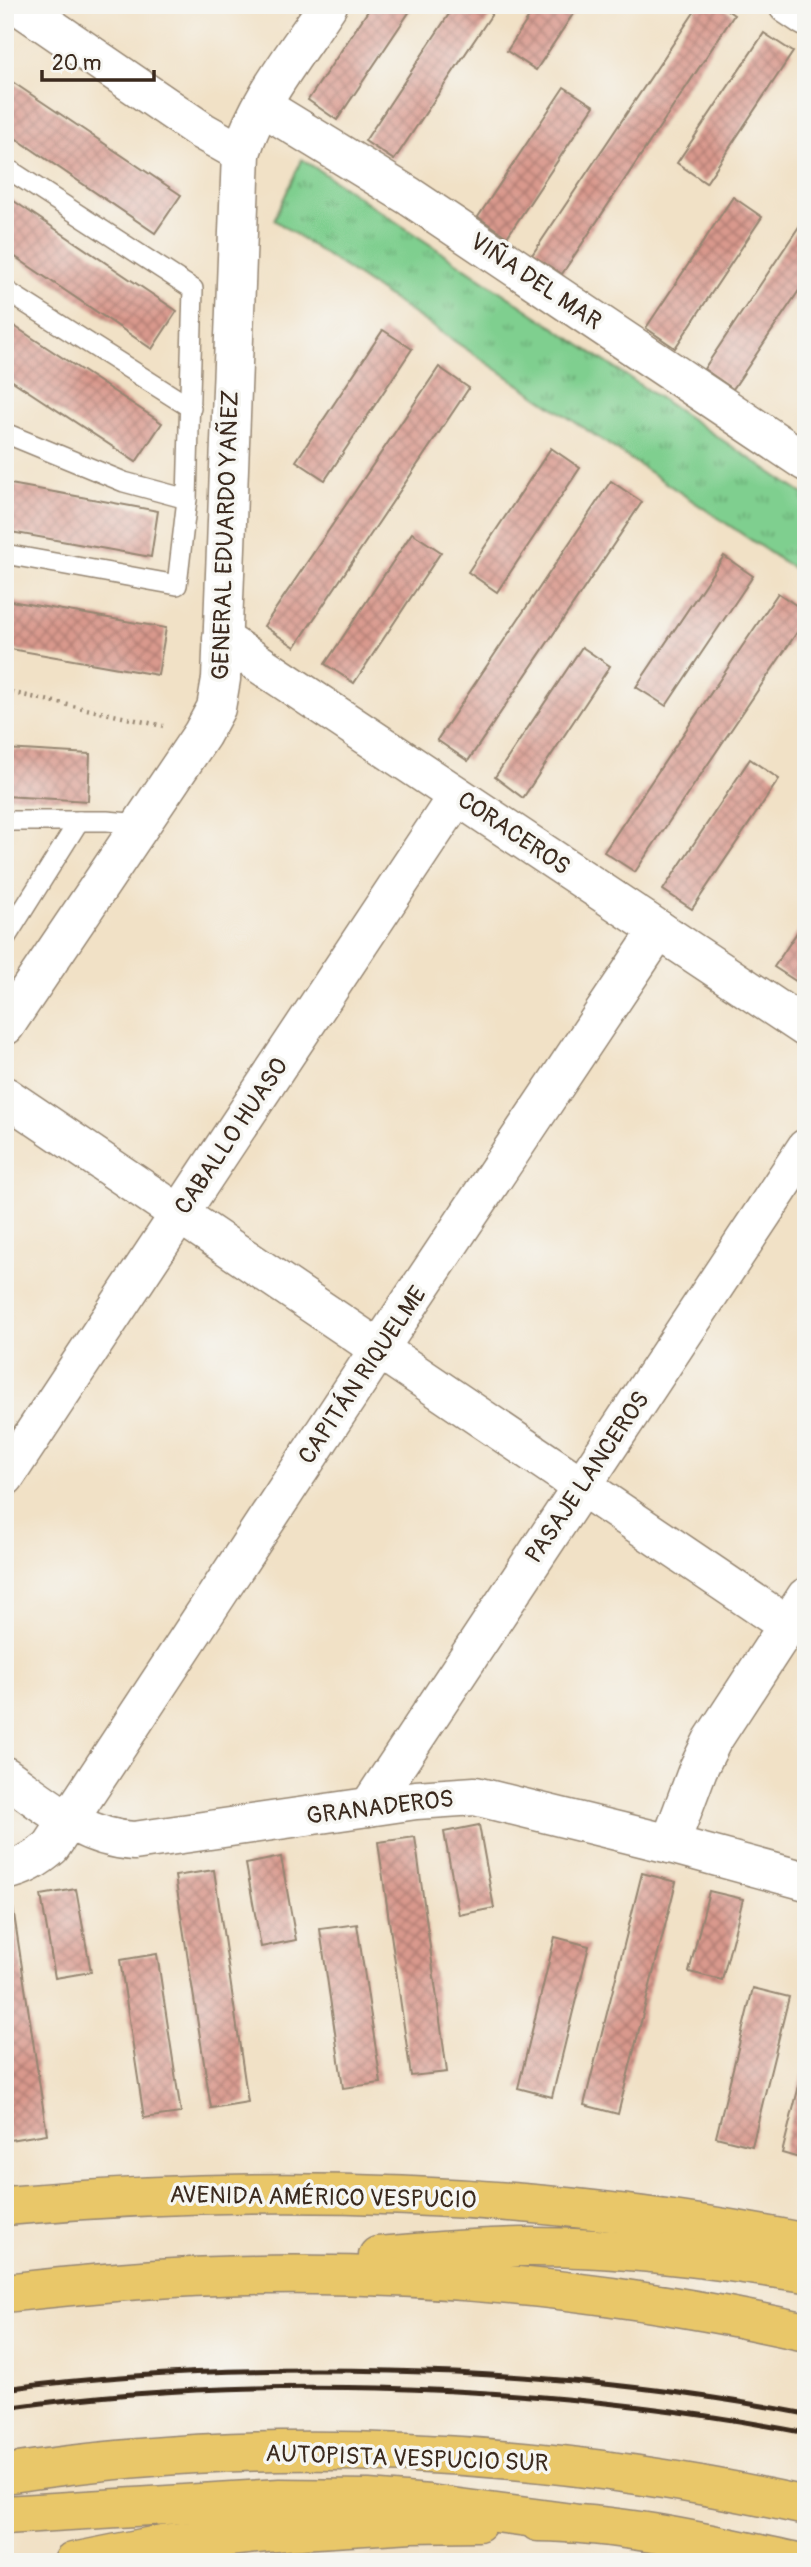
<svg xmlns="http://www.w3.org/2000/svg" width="811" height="2567" font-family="Pangolin,sans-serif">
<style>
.grass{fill:url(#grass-tufts);stroke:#5d7c56;stroke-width:2}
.building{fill:url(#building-cross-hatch)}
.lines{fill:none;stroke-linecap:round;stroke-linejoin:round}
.lane-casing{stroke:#968672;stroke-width:22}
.street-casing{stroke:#968672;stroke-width:41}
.primary-casing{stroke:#968672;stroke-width:41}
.highway-casing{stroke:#968672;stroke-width:41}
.path{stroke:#968672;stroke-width:4.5;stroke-dasharray:2 5;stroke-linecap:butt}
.lane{stroke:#fff;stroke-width:19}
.street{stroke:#fff;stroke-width:38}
.primary{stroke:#e9c769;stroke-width:38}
.highway{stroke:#e9c769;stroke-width:38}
.rail{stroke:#3b2a1e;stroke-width:5}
.labels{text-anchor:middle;stroke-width:7;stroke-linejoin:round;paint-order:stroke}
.street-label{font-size:24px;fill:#3b2a1e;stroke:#f6f6f2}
</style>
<defs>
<pattern id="grass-tufts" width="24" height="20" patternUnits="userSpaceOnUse" patternTransform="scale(1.75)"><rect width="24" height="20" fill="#7fcf8f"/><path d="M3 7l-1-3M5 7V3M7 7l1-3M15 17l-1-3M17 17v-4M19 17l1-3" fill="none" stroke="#69a874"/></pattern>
<pattern id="building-cross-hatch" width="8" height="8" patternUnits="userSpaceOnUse" patternTransform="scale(1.75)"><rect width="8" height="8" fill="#d9998d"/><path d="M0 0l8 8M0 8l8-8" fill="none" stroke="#b17d73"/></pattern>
</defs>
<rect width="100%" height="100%" fill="#f6f6f2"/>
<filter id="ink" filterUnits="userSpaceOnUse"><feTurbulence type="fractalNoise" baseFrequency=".0143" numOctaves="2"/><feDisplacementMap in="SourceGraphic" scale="14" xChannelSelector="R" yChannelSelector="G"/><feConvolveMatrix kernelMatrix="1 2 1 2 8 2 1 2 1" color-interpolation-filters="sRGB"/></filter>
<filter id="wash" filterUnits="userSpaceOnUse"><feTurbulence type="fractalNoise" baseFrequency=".00686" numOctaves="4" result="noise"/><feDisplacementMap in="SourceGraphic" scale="28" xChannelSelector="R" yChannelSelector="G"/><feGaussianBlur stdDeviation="1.57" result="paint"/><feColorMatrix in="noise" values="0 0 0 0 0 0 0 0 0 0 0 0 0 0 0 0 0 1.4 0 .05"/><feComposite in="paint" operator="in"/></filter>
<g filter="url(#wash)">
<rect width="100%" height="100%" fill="#f1e1c6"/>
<polygon class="grass" points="302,159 806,496 806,577 274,220"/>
<g id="blocks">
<g class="building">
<polygon points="372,5 414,5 337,120 308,100"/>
<polygon points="455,5 498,5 394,160 365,141"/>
<polygon points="537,5 579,5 536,70 507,51"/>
<polygon points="699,5 720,5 734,15 562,274 532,255"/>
<polygon points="764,33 793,52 706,183 677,163"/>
<polygon points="5,77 181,195 155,233 5,131"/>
<polygon points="564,87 594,106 507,237 478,217"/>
<polygon points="5,195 177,311 152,349 5,250"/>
<polygon points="733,197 762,217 675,348 646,328"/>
<polygon points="806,216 806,280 733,389 704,369"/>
<polygon points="5,320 162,423 136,462 5,376"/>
<polygon points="383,330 412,349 325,480 296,461"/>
<polygon points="439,367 469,388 295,647 264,626"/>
<polygon points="551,448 580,468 497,592 468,572"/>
<polygon points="611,481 642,502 468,761 437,740"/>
<polygon points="5,483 158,511 151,557 5,531"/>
<polygon points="412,533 441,552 354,683 325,664"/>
<polygon points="724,556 753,576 666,706 636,687"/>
<polygon points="778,593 806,612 806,619 635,872 604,852"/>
<polygon points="5,600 166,628 158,675 5,648"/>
<polygon points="582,647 610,666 523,798 495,777"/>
<polygon points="5,749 90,754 88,801 5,796"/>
<polygon points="750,759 779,779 692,909 663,890"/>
<polygon points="5,854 11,855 8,902 5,902"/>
<polygon points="806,919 806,986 805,987 774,967"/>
<polygon points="479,1825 494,1908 459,1915 444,1832"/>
<polygon points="415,1837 447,2072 411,2076 378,1842"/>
<polygon points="281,1857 296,1940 261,1947 246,1864"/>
<polygon points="214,1870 248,2102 211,2108 175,1876"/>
<polygon points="642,1873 676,1882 618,2114 584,2105"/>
<polygon points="76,1889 91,1972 55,1978 41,1895"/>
<polygon points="709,1891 743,1899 722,1980 689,1972"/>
<polygon points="12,1901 47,2134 9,2140 5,2118 5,1902"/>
<polygon points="357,1924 381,2083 343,2088 320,1929"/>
<polygon points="555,1937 589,1946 552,2097 518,2088"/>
<polygon points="157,1954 181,2113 144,2118 120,1960"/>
<polygon points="753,1988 789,1997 752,2146 716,2137"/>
<polygon points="805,2062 806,2062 806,2160 782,2153"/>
</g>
</g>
</g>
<g filter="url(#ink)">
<use href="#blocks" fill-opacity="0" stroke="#968672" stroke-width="2"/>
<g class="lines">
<defs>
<g id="lane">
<polyline points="5,167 193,289 187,499 177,585 5,554"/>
<polyline points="5,290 191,408"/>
<polyline points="5,433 124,482 187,499"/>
<polyline points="5,821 107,821 141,824"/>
<polyline points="5,939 79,821"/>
</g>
<g id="street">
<polyline points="18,5 202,131 241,153"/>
<polyline points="788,5 806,17"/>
<polyline points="262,106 409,196 806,462"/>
<polyline points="222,639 806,1028"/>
<path d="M 5,1026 L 202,734 L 216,708 L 221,679 L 241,153 C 258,99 297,52 328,5"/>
<polyline points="5,1096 787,1625"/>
<polyline points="5,1477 457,796"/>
<path d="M 5,1776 C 46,1805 82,1838 134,1841 L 416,1800 L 475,1796 L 670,1844 L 806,1881"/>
<polyline points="369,1807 806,1148"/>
<polyline points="670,1844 698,1769 712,1741 806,1597"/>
<path d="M 5,1871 C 24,1867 37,1859 51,1847 L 379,1349 L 659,930"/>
</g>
<g id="primary">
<path d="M 5,2206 C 273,2182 542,2190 806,2243"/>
<path d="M 538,2522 C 624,2523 712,2544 797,2562"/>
<polyline points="73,2562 163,2544 285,2531 412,2523 478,2522"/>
</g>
<g id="highway">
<path d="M 378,2256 C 426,2252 474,2248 522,2247 C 617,2246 712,2259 806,2273"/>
<path d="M 5,2293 C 76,2285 146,2278 217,2276 C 415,2269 612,2289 806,2332"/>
<path d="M 5,2474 C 271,2433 544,2448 806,2506"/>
<polyline points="5,2515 280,2498 368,2499 429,2504 572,2523"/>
</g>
</defs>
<use href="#lane" class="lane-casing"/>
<use href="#street" class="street-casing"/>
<use href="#primary" class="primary-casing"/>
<use href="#highway" class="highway-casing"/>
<polyline class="path" points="5,691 163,726"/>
<use href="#lane" class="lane"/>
<use href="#street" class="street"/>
<use href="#primary" class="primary"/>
<use href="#highway" class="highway"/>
<g class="rail">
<path d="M 5,2389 C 133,2372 262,2368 391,2371 C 530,2374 669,2387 806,2414"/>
<path d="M 5,2408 C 130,2390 254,2385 380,2388 C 524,2392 664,2405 806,2433"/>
</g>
</g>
</g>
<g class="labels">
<g class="street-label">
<text transform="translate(536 281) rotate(34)" y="8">VIÑA DEL MAR</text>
<text transform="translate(225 535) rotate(-88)" y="8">GENERAL EDUARDO YAÑEZ</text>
<text transform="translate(514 833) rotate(34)" y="8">CORACEROS</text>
<text transform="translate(231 1136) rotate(-56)" y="8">CABALLO HUASO</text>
<text transform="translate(362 1375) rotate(-56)" y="8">CAPITÁN RIQUELME</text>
<text transform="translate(587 1477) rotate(-56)" y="8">PASAJE LANCEROS</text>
<text transform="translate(380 1807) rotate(-7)" y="8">GRANADEROS</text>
<text transform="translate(323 2197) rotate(1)" y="8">AVENIDA AMÉRICO VESPUCIO</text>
<text transform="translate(407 2458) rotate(2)" y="8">AUTOPISTA VESPUCIO SUR</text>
</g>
</g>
<rect width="811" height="2567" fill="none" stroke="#f6f6f2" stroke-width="28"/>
<path d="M42 70v10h112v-10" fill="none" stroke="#3b2a1e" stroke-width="3.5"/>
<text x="52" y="70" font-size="21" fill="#3b2a1e" stroke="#f6f6f2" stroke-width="5" paint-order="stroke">20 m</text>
</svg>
